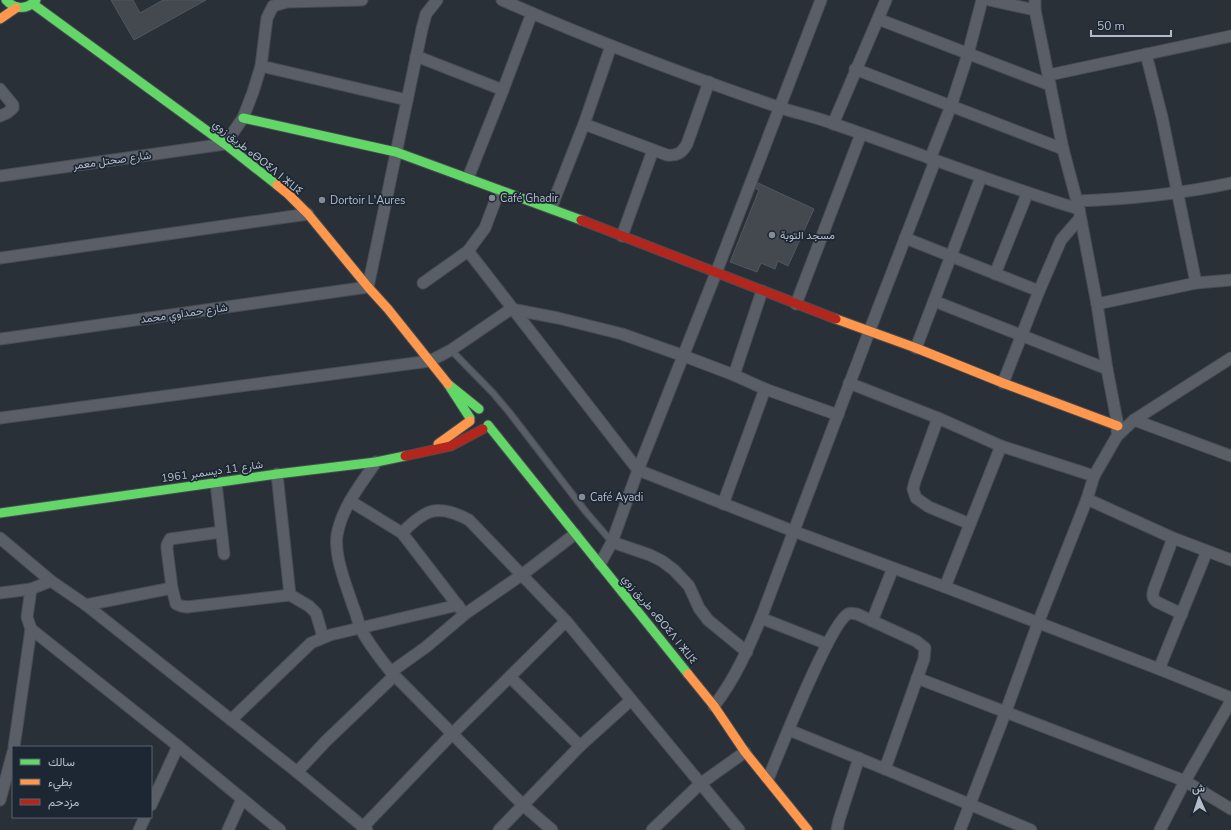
<svg xmlns="http://www.w3.org/2000/svg" width="1231" height="830" font-family="'Nunito Sans',Vazirmatn,'Noto Sans Tifinagh',sans-serif">
<style>
.building{fill:#444950;stroke:#52575f}
.lines{fill:none;stroke-linecap:round;stroke-linejoin:round}
.lane-casing{stroke:#484c53;stroke-width:8}
.street-casing{stroke:#484c53;stroke-width:13}
.fast-casing{stroke:#484c53;stroke-width:11}
.slow-casing{stroke:#484c53;stroke-width:11}
.jam-casing{stroke:#484c53;stroke-width:11}
.lane{stroke:#5a5e66;stroke-width:5.5}
.street{stroke:#5a5e66;stroke-width:11}
.fast{stroke:#63d668;stroke-width:9}
.slow{stroke:#ff974d;stroke-width:9}
.jam{stroke:#b3261e;stroke-width:9}
.poi-dot{fill:#848b96;stroke:#1d2633;stroke-width:1.5}
.labels{text-anchor:middle;stroke-width:3.5;stroke-linejoin:round;paint-order:stroke}
.street-label{font-size:11px;fill:#b4bcc9;stroke:#1d2633}
.poi-label{font-size:11px;fill:#b4bcc9;stroke:#1d2633;text-anchor:start}
</style>
<rect width="100%" height="100%" fill="#2a3038"/>
<g class="building">
<polygon points="111,0 133,0 140,13 163,0 206,0 134,40"/>
<polygon points="756,182 814,209 788,266 778,261 775,269 761,263 757,272 730,262 759,190 754,188"/>
</g>
<g class="lines">
<defs>
<polyline id="lane" points="451,350 493,393 509,412 586,512 612,542"/>
<g id="street">
<path d="M 502,0 C 592,40 685,75 778,107 C 796,113 816,117 834,124 C 916,152 996,184 1079,209"/>
<polyline points="989,0 1035,10"/>
<polyline points="1035,0 1035,10 1063,149 1079,209 1097,304 1107,369 1118,426 1117,431"/>
<polyline points="878,19 1050,85"/>
<polyline points="1146,54 1162,117 1196,283"/>
<polyline points="416,56 503,90"/>
<polyline points="261,66 407,100"/>
<polyline points="855,69 1063,149"/>
<polyline points="1049,75 1231,36"/>
<polyline points="0,89 13,105 13,108 7,113 0,116"/>
<path d="M 584,124 L 667,155 C 677,156 682,153 687,144 L 709,82"/>
<polyline points="833,124 886,0"/>
<polyline points="930,159 951,106 968,54 982,0"/>
<polyline points="0,176 225,144 243,118 253,92 261,66 267,18 273,6 287,2 362,0"/>
<polyline points="468,178 503,90 532,13"/>
<path d="M 1077,201 C 1129,199 1180,194 1231,183"/>
<polyline points="551,208 584,124 611,46"/>
<polyline points="622,236 653,150"/>
<polyline points="905,238 1039,291"/>
<polyline points="468,251 638,470 793,531 945,587 1159,669 1231,698"/>
<polyline points="0,258 308,214"/>
<polyline points="995,274 1027,194"/>
<polyline points="423,283 468,251 485,228 499,191"/>
<polyline points="934,301 1107,369"/>
<polyline points="796,304 861,134"/>
<polyline points="1097,304 1196,283 1231,280"/>
<polyline points="0,339 368,287 422,29 426,14 437,0"/>
<polyline points="916,348 981,177"/>
<polyline points="734,375 762,291"/>
<polyline points="849,383 938,418 1001,446 1094,476"/>
<polyline points="1003,383 1039,291 1061,240 1080,218"/>
<polyline points="0,418 430,361 451,350 511,309 558,318 622,334 684,356 734,375 765,389 838,415"/>
<polyline points="938,418 915,481 913,489 916,498 929,507 970,524"/>
<polyline points="1134,420 1231,456"/>
<path d="M 376,462 C 361,484 342,507 337,535 C 334,556 346,585 353,606 C 356,613 358,622 361,629 C 369,645 380,658 391,672 L 523,805 L 552,830"/>
<polyline points="277,474 290,595"/>
<polyline points="216,483 224,554"/>
<polyline points="1087,499 1173,538 1231,560"/>
<polyline points="350,501 402,533 462,611"/>
<polyline points="723,504 765,389"/>
<polyline points="221,532 170,539 167,545 167,549 172,588 176,604 181,606 187,607 290,595 309,606 316,613 323,637"/>
<path d="M 402,533 C 425,509 438,503 469,520 L 566,621 L 739,830"/>
<polyline points="0,538 51,581 86,605 297,772 367,830"/>
<path d="M 1173,538 L 1154,589 C 1152,595 1152,598 1157,602 L 1182,614"/>
<polyline points="612,542 650,555 662,561 674,570 689,586 699,608 708,620 747,652"/>
<polyline points="600,564 612,542 638,470 716,273 821,0"/>
<polyline points="945,587 1001,446"/>
<polyline points="0,593 31,589"/>
<polyline points="86,605 172,588"/>
<polyline points="761,618 827,644"/>
<polyline points="872,621 893,568"/>
<polyline points="31,629 178,746 280,830"/>
<polyline points="1159,669 1207,551"/>
<polyline points="391,672 426,647 465,614 523,574 575,534"/>
<polyline points="510,677 580,746"/>
<polyline points="917,678 1185,781 1231,809"/>
<path d="M 714,706 C 735,679 748,649 761,618 L 869,332 L 935,161"/>
<polyline points="231,720 311,643 330,635 458,605"/>
<polyline points="789,730 885,769 1031,830"/>
<polyline points="14,747 31,629 27,617 31,589 51,581"/>
<polyline points="297,772 326,741 394,676"/>
<path d="M 768,779 C 779,753 830,623 848,614 C 851,612 854,614 857,614 L 916,641 L 925,648 L 924,659 L 885,769"/>
<polyline points="0,800 13,752"/>
<polyline points="151,805 178,746"/>
<polyline points="363,827 452,734 566,621"/>
<polyline points="139,830 145,817"/>
<polyline points="228,830 242,799"/>
<polyline points="499,830 580,746 631,700"/>
<polyline points="652,830 700,784 745,752"/>
<polyline points="837,830 839,820 859,758"/>
<polyline points="960,830 1006,711 1038,623 1087,499 1094,476 1117,436 1134,420 1231,358"/>
<polyline points="1160,830 1185,781 1231,701"/>
</g>
<g id="fast">
<path d="M 6,0 C 15,10 27,10 36,0"/>
<polyline points="33,4 225,144 277,185"/>
<polyline points="243,118 396,152 581,220"/>
<polyline points="470,418 448,384 479,409"/>
<polyline points="488,425 688,674"/>
<polyline points="0,513 277,474 376,462 405,456"/>
</g>
<g id="slow">
<polyline points="0,19 16,8"/>
<polyline points="277,185 288,194 308,214 368,287 388,309 448,384"/>
<polyline points="836,319 916,348 1003,383 1118,426"/>
<polyline points="438,444 470,421"/>
<polyline points="688,674 714,706 745,752 808,830"/>
</g>
<g id="jam">
<polyline points="581,220 836,319"/>
<polyline points="405,456 451,446 483,429"/>
</g>
</defs>
<use href="#lane" class="lane-casing"/>
<use href="#street" class="street-casing"/>
<use href="#fast" class="fast-casing"/>
<use href="#slow" class="slow-casing"/>
<use href="#jam" class="jam-casing"/>
<use href="#lane" class="lane"/>
<use href="#street" class="street"/>
<use href="#fast" class="fast"/>
<use href="#slow" class="slow"/>
<use href="#jam" class="jam"/>
</g>
<g class="poi-dot">
<circle cx="492" cy="198" r="4"/>
<circle cx="322" cy="200" r="4"/>
<circle cx="772" cy="235" r="4"/>
<circle cx="582" cy="497" r="4"/>
</g>
<g class="labels">
<g class="street-label">
<text transform="translate(258 157) rotate(39)" y="4">طريق زوي ⴰⴱⵔⵉⴷ ⵏ ⵣⵡⵉ</text>
<text transform="translate(112 160) rotate(-8)" y="4">شارع صحتل معمر</text>
<text transform="translate(184 313) rotate(-8)" y="4">شارع حمداوي محمد</text>
<text transform="translate(212 471) rotate(-8)" y="4">شارع 11 ديسمبر 1961</text>
<text transform="translate(660 619) rotate(51)" y="4">طريق زوي ⴰⴱⵔⵉⴷ ⵏ ⵣⵡⵉ</text>
</g>
<g class="poi-label">
<text x="500" y="202">Café Ghadir</text>
<text x="330" y="204">Dortoir L'Aures</text>
<text x="780" y="239">مسجد التوبة</text>
<text x="590" y="501">Café Ayadi</text>
</g>
</g>
<rect x="12" y="746" width="140" height="72" fill="#1d2633" stroke="#59626f"/>
<rect x="20" y="759" width="20" height="6" fill="#63d668" stroke="#59626f"/>
<text x="48" y="766" font-size="12" fill="#b4bcc9">سالك</text>
<rect x="20" y="779" width="20" height="6" fill="#ff974d" stroke="#59626f"/>
<text x="48" y="786" font-size="12" fill="#b4bcc9">بطيء</text>
<rect x="20" y="799" width="20" height="6" fill="#b3261e" stroke="#59626f"/>
<text x="48" y="806" font-size="12" fill="#b4bcc9">مزدحم</text>
<g transform="translate(1199 798) rotate(357)" stroke="#1d2633" stroke-width="3" paint-order="stroke">
<path d="M0-3L7 15L0 10L-7 15Z" fill="#b4bcc9"/>
<text y="-6" font-size="11" font-weight="bold" text-anchor="middle" fill="#b4bcc9">ش</text>
</g>
<path d="M1091 30v6h80v-6" fill="none" stroke="#b4bcc9" stroke-width="2"/>
<text x="1097" y="30" font-size="12" fill="#b4bcc9" stroke="#1d2633" stroke-width="3" paint-order="stroke">50 m</text>
</svg>
